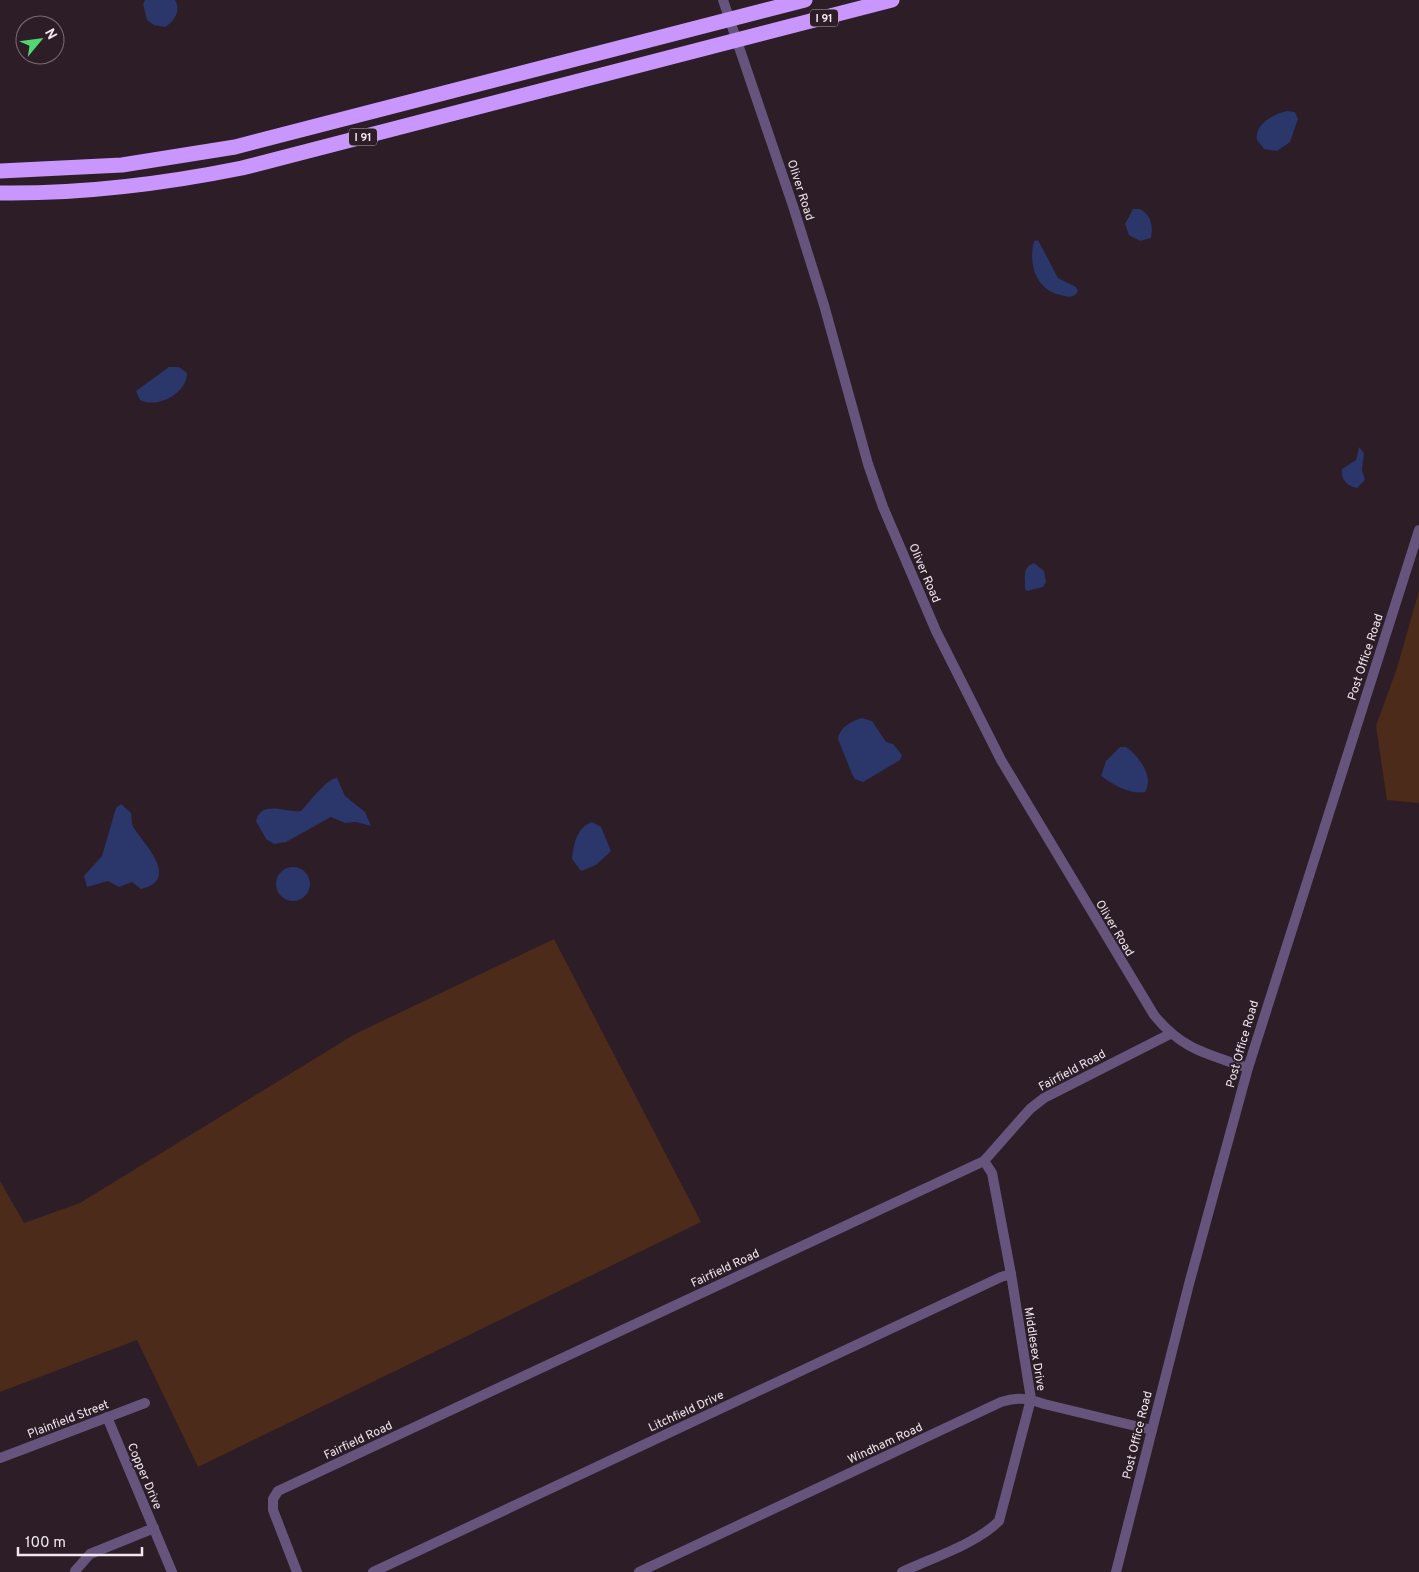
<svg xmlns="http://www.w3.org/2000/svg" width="1419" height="1572" font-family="Overpass,sans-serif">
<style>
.green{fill:#4c2b1a}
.water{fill:#2b366a}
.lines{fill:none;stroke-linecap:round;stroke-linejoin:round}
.minor{stroke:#67547d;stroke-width:10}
.highway{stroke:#c896fc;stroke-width:15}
.labels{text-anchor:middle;stroke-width:4;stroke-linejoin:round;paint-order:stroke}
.shield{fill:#2c1d27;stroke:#b7aab2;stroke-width:1}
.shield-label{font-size:11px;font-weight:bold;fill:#f2e7ee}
.street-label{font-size:12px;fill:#f2e7ee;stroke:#2c1d27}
</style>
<rect width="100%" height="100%" fill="#2c1d27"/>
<g class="green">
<polygon points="1419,591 1419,803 1387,800 1376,726 1397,668"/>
<polygon points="554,939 701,1222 198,1467 137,1340 0,1392 0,1181 24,1223 80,1203 355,1034"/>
</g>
<g class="water">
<path d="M 145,0 L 175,0 C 181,10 175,21 165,27 L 154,25 L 147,20 L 143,4 Z"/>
<path d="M 1287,111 L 1295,112 L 1298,119 L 1290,142 L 1277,151 L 1264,149 L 1257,140 C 1254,124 1274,114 1287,111 Z"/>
<path d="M 1133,209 L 1140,209 C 1152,216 1153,226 1151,238 L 1140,241 L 1129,235 L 1125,224 Z"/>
<path d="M 1038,240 L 1058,278 L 1076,287 L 1078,291 L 1076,294 C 1071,298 1067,297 1061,295 C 1036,290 1028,264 1034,241 Z"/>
<path d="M 169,367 L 179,367 L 187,373 C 187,393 158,409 140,400 L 136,391 Z"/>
<path d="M 1359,447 L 1364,453 L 1362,470 L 1365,480 L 1357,488 C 1346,486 1341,479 1342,469 L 1356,460 Z"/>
<path d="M 1034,563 L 1044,571 L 1046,582 L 1043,587 L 1027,591 L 1025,589 C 1026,578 1021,568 1034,563 Z"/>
<path d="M 862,718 L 872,721 L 886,742 L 893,744 L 902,755 L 900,760 L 863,782 L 855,779 L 852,774 L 838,739 C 839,728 851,721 862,718 Z"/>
<path d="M 1120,747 L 1126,747 C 1138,755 1155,777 1145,792 C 1130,795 1114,785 1101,776 L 1106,761 Z"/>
<path d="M 337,778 L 345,796 L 365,812 L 371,826 L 356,822 L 345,823 L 331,817 L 286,842 L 274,844 L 266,839 L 256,821 C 261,799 287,813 301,811 C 310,802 326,779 337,778 Z"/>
<path d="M 121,804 L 131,813 C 132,818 131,824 134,828 C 144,844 181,880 141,889 L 132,882 L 119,887 L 108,881 L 87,887 L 84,876 L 102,856 L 116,808 Z"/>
<path d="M 592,822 L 601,827 L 611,851 L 596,865 L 581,871 L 572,859 C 574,844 576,828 592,822 Z"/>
<circle cx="293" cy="884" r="17"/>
</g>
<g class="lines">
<g class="minor">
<path d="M 723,0 L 793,206 L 824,305 L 868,464 L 883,507 L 936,631 L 1001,760 L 1154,1015 C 1182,1050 1208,1054 1248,1068"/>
<polyline points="107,1417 172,1572"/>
<polyline points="0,1458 145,1403"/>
<polyline points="75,1571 90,1554 154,1528"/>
<polyline points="297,1572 273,1510 273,1499 278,1491 984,1161 1030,1109 1044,1098 1170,1034"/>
<polyline points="373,1572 1001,1277 1011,1274"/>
<path d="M 639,1572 L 1001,1402 C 1017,1397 1028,1398 1044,1404 L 1152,1430"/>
<path d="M 902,1572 C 932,1558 976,1544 999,1521 L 1031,1399 L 1011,1274 L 992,1173 L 984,1161"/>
<polyline points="1116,1572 1189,1284 1248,1068 1419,530"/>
</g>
<g class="highway">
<polyline points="0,171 122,165 235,147 805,0"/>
<path d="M 0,193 C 81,194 163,184 242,168 L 892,0"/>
</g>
</g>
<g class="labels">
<g class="shield">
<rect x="810" y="9.5" width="28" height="17" rx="4"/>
<rect x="349" y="128.5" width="28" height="17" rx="4"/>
</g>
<g class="shield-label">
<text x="824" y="22">I 91</text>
<text x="363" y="141">I 91</text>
</g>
<g class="street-label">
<text transform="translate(801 190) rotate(72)" y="4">Oliver Road</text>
<text transform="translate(925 573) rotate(67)" y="4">Oliver Road</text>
<text transform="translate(1365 657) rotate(-72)" y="4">Post Office Road</text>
<text transform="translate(1115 928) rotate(59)" y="4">Oliver Road</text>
<text transform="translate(1242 1044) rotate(-74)" y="4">Post Office Road</text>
<text transform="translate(1072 1070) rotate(-28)" y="4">Fairfield Road</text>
<text transform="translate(725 1268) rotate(-25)" y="4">Fairfield Road</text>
<text transform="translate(1035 1349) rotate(81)" y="4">Middlesex Drive</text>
<text transform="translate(686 1411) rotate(-25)" y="4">Litchfield Drive</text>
<text transform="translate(68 1419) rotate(-21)" y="4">Plainfield Street</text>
<text transform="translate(1137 1435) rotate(-76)" y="4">Post Office Road</text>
<text transform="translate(358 1440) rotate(-25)" y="4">Fairfield Road</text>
<text transform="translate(885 1443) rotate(-25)" y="4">Windham Road</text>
<text transform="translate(145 1476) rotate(67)" y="4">Copper Drive</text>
</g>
</g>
<g transform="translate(40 40) rotate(61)"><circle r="24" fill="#2c1d27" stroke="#7b6e77"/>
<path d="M0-4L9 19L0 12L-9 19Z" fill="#52d673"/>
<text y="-8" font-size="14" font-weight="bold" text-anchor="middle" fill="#f2e7ee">N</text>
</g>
<path d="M18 1547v8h124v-8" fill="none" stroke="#f2e7ee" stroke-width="2.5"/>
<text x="25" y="1547" font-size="15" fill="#f2e7ee" stroke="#2c1d27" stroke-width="4" paint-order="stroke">100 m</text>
</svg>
